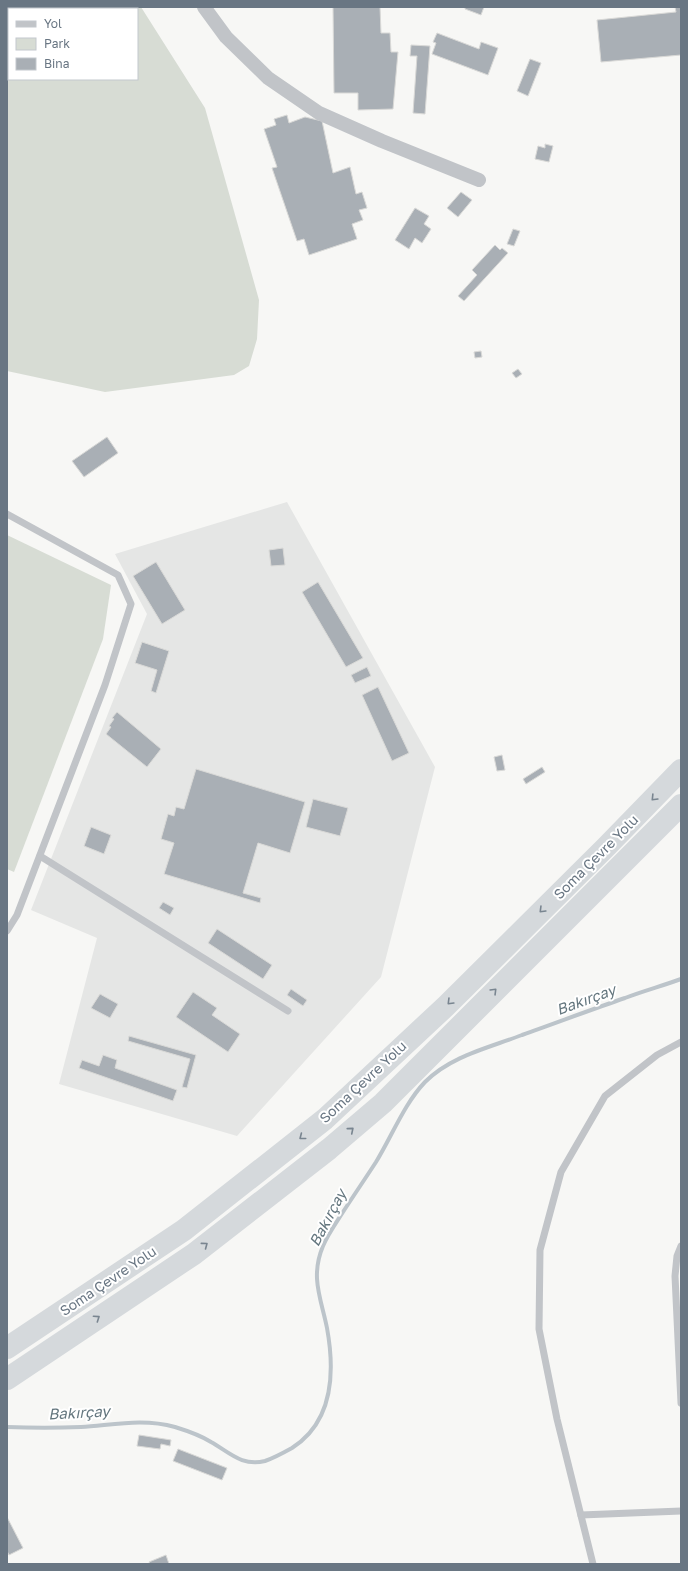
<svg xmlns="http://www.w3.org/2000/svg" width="688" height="1571" font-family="'Golos Text',sans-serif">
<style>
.built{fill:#e5e6e5}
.green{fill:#d7dcd4;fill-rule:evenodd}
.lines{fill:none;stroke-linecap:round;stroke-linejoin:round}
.stream{stroke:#bcc4ca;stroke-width:4}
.building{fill:#a9afb5;stroke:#d9d9d7}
.lane{stroke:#c1c4c8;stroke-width:7}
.street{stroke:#c1c4c8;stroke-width:14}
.highway{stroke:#d5d9dc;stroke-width:22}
.oneway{stroke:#798590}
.labels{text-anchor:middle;stroke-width:4;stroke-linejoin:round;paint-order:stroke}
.street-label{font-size:14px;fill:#697683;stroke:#fff}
.water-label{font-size:15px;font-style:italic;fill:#65777f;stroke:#fff}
</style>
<rect width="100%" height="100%" fill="#f7f7f5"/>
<polygon class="built" points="287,502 435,767 381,977 237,1136 59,1084 97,938 31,910 147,614 115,554"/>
<g class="green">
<path d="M 7,7 L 141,7 L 205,108 L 259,300 L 257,339 L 249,366 L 234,375 L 105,392 L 7,371 ZM 9,9 L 137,9 L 137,79 L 9,79 Z"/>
<polygon points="7,535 111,585 103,639 14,872 7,869"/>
</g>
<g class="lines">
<path class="stream" d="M 7,1427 C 32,1428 57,1428 81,1427 C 113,1425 143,1418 175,1427 C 188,1431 200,1435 211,1442 C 229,1452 242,1467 265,1461 C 274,1458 283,1453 292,1448 C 333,1422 335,1372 327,1328 C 321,1298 310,1277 323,1246 C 328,1234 336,1223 343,1212 C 354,1195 365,1179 376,1162 C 392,1136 404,1104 425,1082 C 451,1056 488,1048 522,1035 C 556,1023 590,1010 625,998 C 643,991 662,986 681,979"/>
</g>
<g class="building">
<rect x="84" y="7" width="44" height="2"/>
<polygon points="333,7 380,7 381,33 390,33 391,52 398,52 393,109 358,110 358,93 334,93"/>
<polygon points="465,7 484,7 481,15 465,9"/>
<polygon points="675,7 681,7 681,55 601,62 597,20 676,12"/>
<polygon points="437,33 479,49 481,42 498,48 488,75 432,54 436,43 433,42"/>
<polygon points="411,45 430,46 425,114 413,113 417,56 410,56"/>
<polygon points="530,59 541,63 528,96 517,91"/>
<polygon points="287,115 289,123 305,117 322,121 333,173 350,167 356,194 362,192 367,208 359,210 363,220 352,224 357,239 309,255 304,239 297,241 272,168 277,167 264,129 276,125 274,119"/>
<polygon points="545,144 553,146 549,162 535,159 538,146 545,148"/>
<polygon points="461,192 472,200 458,217 447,208"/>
<polygon points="415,208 429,216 424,224 431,229 422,243 415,238 409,249 395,240"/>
<polygon points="513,229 520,231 514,246 507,244"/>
<polygon points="495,245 500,250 502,248 508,253 464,301 458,296 477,275 472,270"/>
<polygon points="481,351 482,357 475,358 474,352"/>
<polygon points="518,369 522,374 516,378 512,373"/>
<polygon points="107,437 118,453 84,477 72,461"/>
<polygon points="283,548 285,565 271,566 269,550"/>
<polygon points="156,562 185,610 162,624 133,576"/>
<polygon points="318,582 363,658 346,667 302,592"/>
<polygon points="142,642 169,651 156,693 151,691 157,670 135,663"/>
<polygon points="367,667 371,676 355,683 351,675"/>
<polygon points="378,687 409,753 392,761 362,695"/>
<polygon points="117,712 161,749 147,767 106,734 111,727 109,726 114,719 112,718"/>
<polygon points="502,755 505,770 497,771 494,757"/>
<polygon points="542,767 545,772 526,784 523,779"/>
<polygon points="196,769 305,802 290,853 258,843 243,893 261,898 260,903 164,874 174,843 161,839 168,814 174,816 176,807 184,809"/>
<polygon points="313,799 348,808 340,836 306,827"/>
<polygon points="91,827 111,835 104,854 84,846"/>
<polygon points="163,902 174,908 170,915 159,908"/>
<polygon points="217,929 272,965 263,979 208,943"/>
<polygon points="291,989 307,1000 303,1006 287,995"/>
<polygon points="193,992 217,1008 212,1015 240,1034 228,1052 176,1017"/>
<polygon points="100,994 118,1004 110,1018 91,1008"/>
<polygon points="129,1036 196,1055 187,1088 182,1087 190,1059 128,1041"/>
<polygon points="103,1055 117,1060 115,1068 177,1090 173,1101 79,1068 82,1060 99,1066"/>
<polygon points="139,1435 171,1440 170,1446 161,1444 160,1449 137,1446"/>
<polygon points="178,1449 227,1468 222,1480 173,1461"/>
<polygon points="7,1517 23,1548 9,1555 7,1551"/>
<polygon points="166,1555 169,1564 150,1564 149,1562"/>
</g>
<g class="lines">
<g class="lane">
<polyline points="7,514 118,575 131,604 105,685 17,915 7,931"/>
<polyline points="40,856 288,1011"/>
<polyline points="681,1246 677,1256 675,1276 681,1403"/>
<polyline points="581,1515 681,1511"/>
<polyline points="593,1564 557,1419 539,1329 540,1250 561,1172 605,1096 657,1055 681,1042"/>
</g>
<polyline class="street" points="204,7 226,37 268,78 319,113 382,141 479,180"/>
<g class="highway">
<polyline points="7,1348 184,1230 325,1119 446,1006 607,846 681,770"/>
<polyline points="7,1379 194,1254 329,1149 383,1103 681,805"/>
</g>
</g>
<defs><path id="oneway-chevron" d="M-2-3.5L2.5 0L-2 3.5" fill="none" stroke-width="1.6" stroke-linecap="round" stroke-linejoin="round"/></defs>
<g class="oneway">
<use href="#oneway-chevron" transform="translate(654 798) rotate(134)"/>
<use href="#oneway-chevron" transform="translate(542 910) rotate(135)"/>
<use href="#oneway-chevron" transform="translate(494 991) rotate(-45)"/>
<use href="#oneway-chevron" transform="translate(450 1002) rotate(135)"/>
<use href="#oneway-chevron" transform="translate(351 1130) rotate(-40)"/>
<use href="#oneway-chevron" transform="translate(302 1137) rotate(142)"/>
<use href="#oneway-chevron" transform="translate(205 1245) rotate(-37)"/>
<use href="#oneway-chevron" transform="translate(97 1318) rotate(-34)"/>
</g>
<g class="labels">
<g class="street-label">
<text transform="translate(596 857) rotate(-45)" y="5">Soma Çevre Yolu</text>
<text transform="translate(363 1082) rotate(-43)" y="5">Soma Çevre Yolu</text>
<text transform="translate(108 1281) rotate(-34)" y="5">Soma Çevre Yolu</text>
</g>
<g class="water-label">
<text transform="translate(586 1000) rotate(-20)" y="5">Bakırçay</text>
<text transform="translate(328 1218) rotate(-62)" y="5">Bakırçay</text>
<text transform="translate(79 1413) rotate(-3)" y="5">Bakırçay</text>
</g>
</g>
<rect width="688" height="1571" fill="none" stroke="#697683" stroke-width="16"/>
<rect x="8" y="8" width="130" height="72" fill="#ffffff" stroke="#c3c8cd"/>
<rect x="16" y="21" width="20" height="6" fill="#c1c4c8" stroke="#c3c8cd"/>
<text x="44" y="28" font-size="12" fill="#697683">Yol</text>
<rect x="16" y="38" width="20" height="12" fill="#d7dcd4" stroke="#c3c8cd"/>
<text x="44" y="48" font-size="12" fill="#697683">Park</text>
<rect x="16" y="58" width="20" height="12" fill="#a9afb5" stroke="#c3c8cd"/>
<text x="44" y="68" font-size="12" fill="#697683">Bina</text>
</svg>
